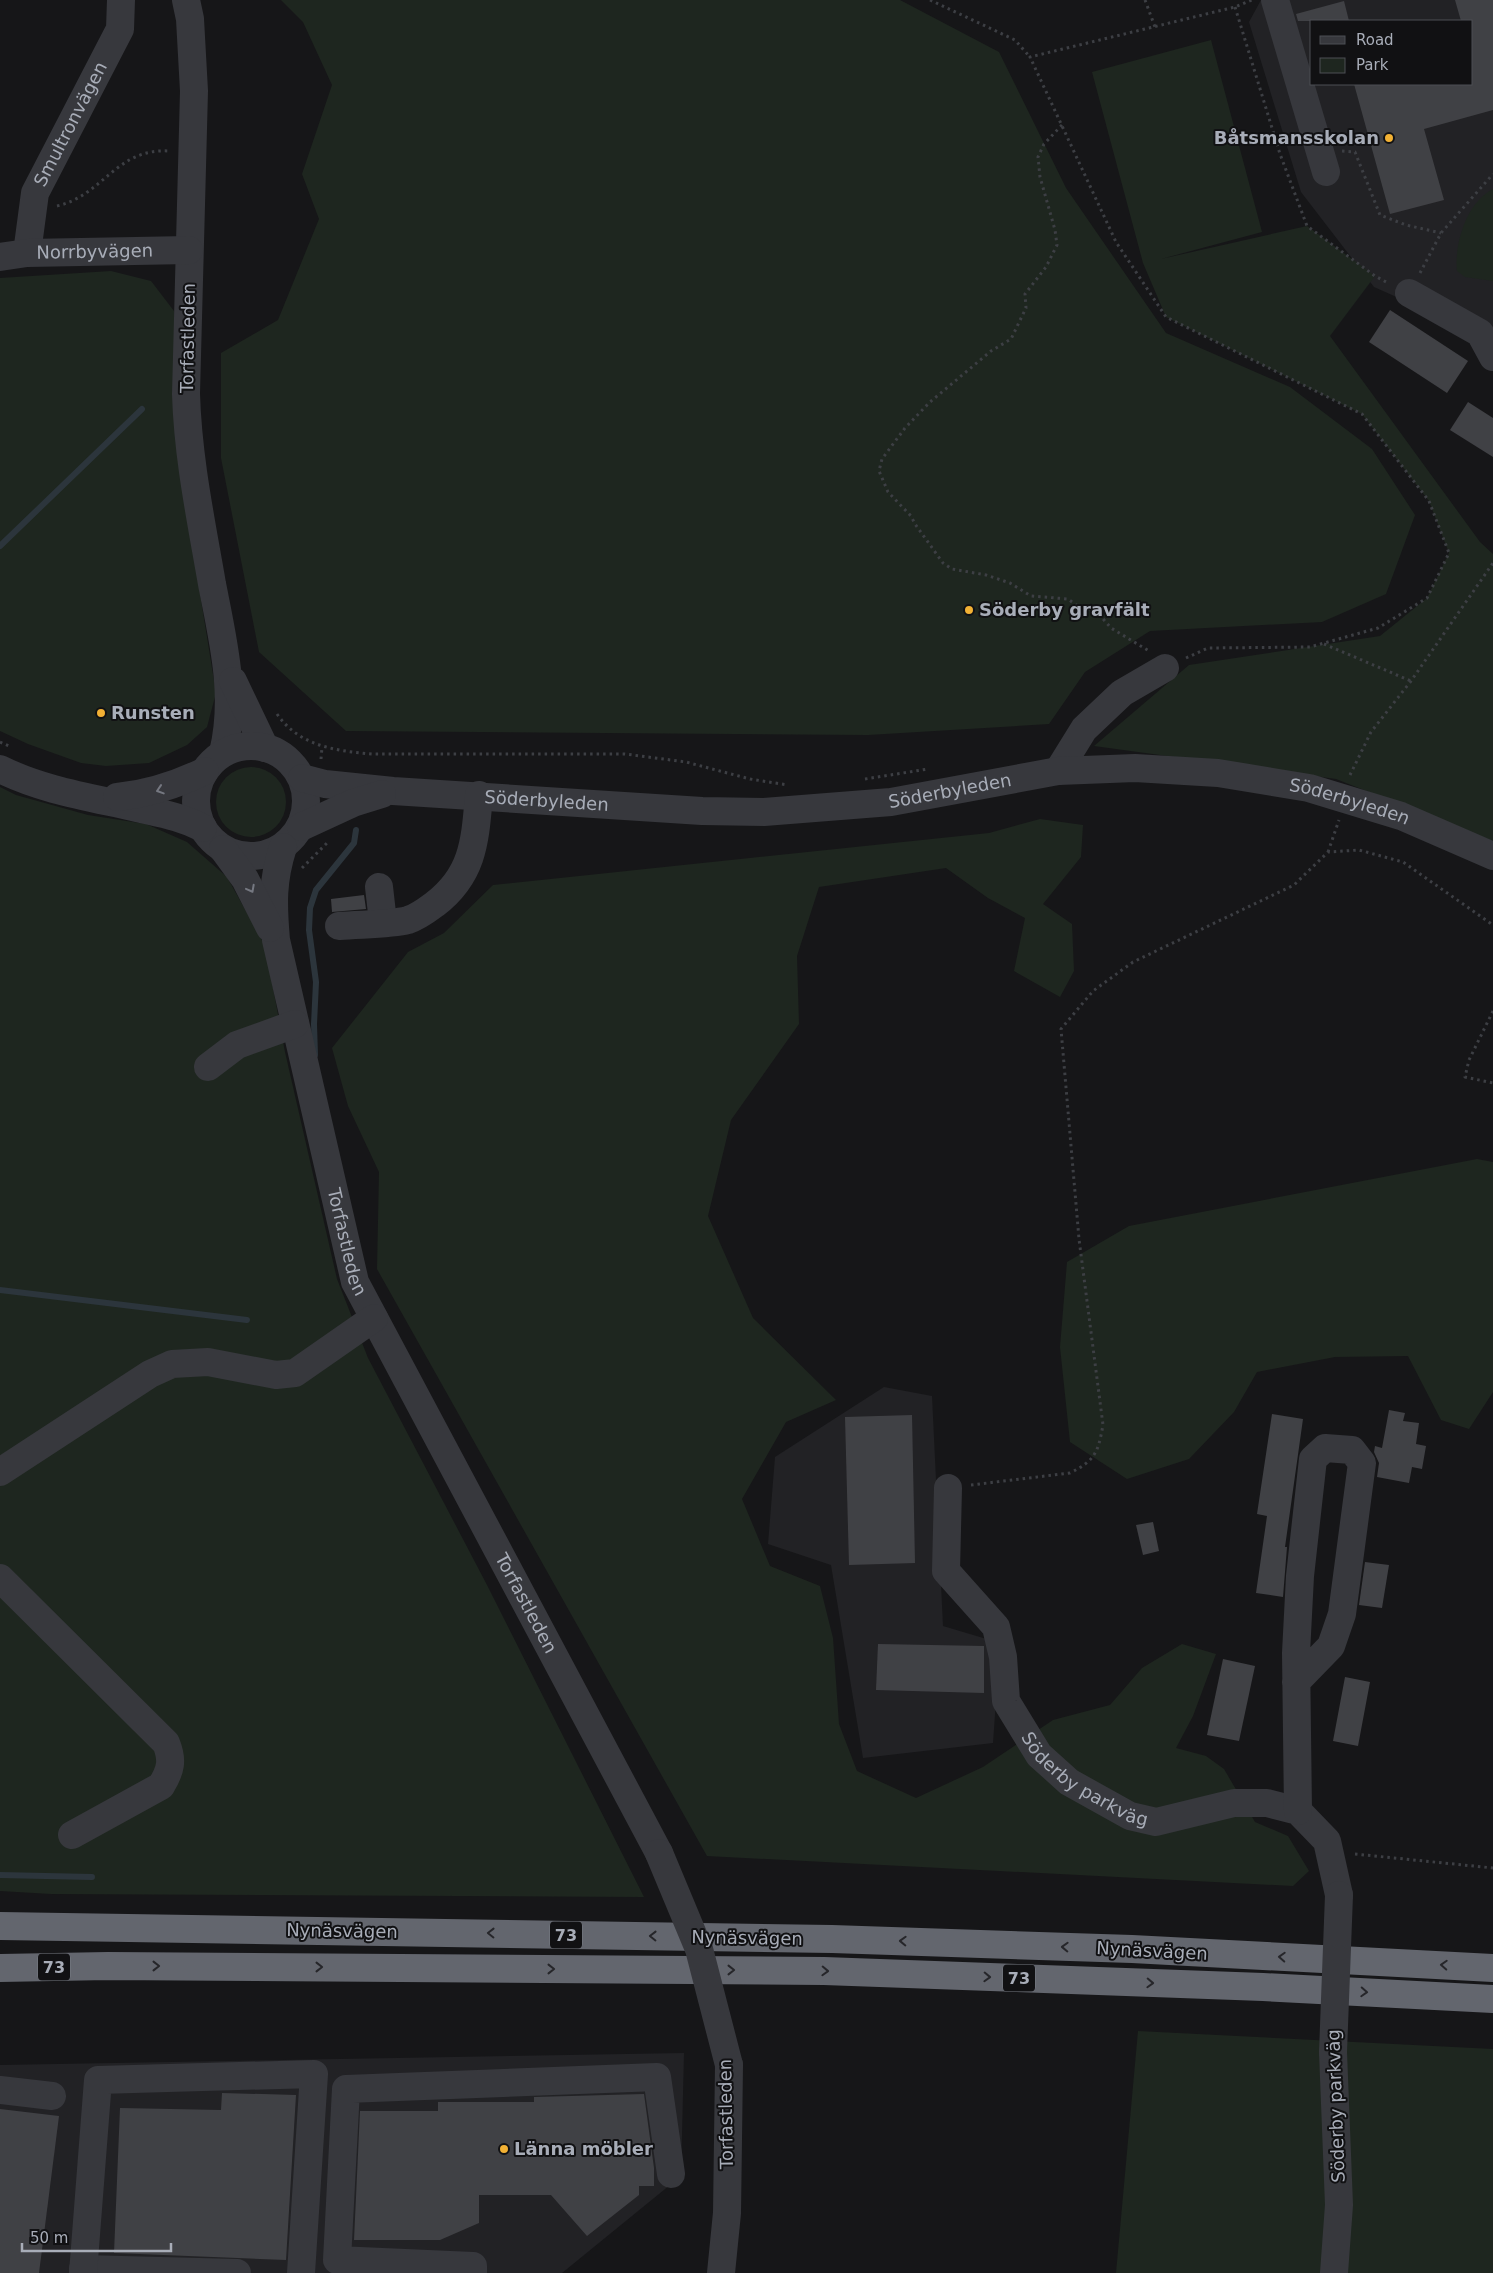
<svg xmlns="http://www.w3.org/2000/svg" width="1493" height="2273" font-family="'DejaVu Sans',sans-serif">
<style>
.built{fill:#222225;fill-rule:evenodd}
.green{fill:#1e261f}
.lines{fill:none;stroke-linecap:round;stroke-linejoin:round}
.stream{stroke:#2c353c;stroke-width:6}
.building{fill:#404145}
.path{stroke:#3d3f44;stroke-width:3;stroke-dasharray:2.5 4;stroke-linecap:butt}
.minor{stroke:#37383d;stroke-width:28}
.highway{stroke:#63666e;stroke-width:28}
.minor-bridge{stroke:#37383d;stroke-width:28}
.oneway{stroke:#757881}
.oneway2{stroke:#26262a}
.poi-dot{fill:#f2b134;stroke:#111113;stroke-width:2}
.labels{text-anchor:middle;stroke-width:4;stroke-linejoin:round;paint-order:stroke}
.shield{fill:#111113;stroke:#7b7e86;stroke-width:1}
.shield-label{font-size:16px;font-weight:bold;fill:#a8adb8}
.street-label{font-size:18px;fill:#a8adb8;stroke:#111113}
.poi-label{font-size:18px;font-weight:bold;fill:#a8adb8;stroke:#111113;text-anchor:start}
</style>
<rect width="100%" height="100%" fill="#161618"/>
<g class="built">
<path d="M 1261,0 L 1493,0 L 1493,336 L 1491,339 L 1374,287 L 1301,192 L 1249,22 ZM 1312,21 L 1472,21 L 1472,84 L 1312,84 Z"/>
<polygon points="884,1387 932,1396 943,1626 1000,1643 993,1743 863,1758 831,1565 768,1544 775,1457"/>
<polygon points="684,2053 681,2176 562,2273 0,2273 0,2065"/>
</g>
<g class="green">
<polygon points="281,0 900,0 999,52 1066,188 1166,333 1290,387 1372,449 1415,515 1386,594 1322,622 1150,631 1085,672 1049,724 868,735 346,731 259,652 221,458 221,353 278,320 319,219 302,174 332,85 303,22"/>
<polygon points="1211,40 1262,232 1161,259 1307,226 1375,276 1330,336 1480,542 1493,554 1493,841 1336,779 1094,746 1189,665 1380,636 1427,598 1449,553 1429,501 1362,414 1166,317 1143,263 1092,72"/>
<path d="M 1493,189 L 1493,281 L 1465,277 L 1457,271 C 1454,243 1467,202 1493,189 Z"/>
<polygon points="111,271 151,281 174,311 175,373 183,488 216,693 207,727 187,745 149,763 106,766 81,763 28,744 0,731 0,278"/>
<circle cx="251" cy="802" r="35"/>
<polygon points="0,787 16,795 88,815 146,824 187,842 227,877 265,945 285,1052 337,1279 368,1358 487,1585 644,1897 51,1894 0,1891"/>
<polygon points="1040,819 1083,825 1081,857 1043,904 1072,924 1074,971 1060,997 1014,971 1025,918 988,898 946,868 819,887 797,956 799,1024 731,1120 708,1216 753,1318 836,1400 786,1422 742,1499 770,1566 820,1586 833,1638 839,1724 857,1771 916,1798 983,1767 1053,1720 1110,1705 1142,1668 1182,1644 1216,1654 1193,1716 1176,1748 1206,1756 1224,1769 1255,1822 1288,1836 1309,1871 1293,1886 707,1856 377,1269 379,1172 348,1106 332,1048 408,952 444,933 493,885 989,833"/>
<polygon points="1477,1159 1493,1162 1493,1392 1469,1429 1441,1420 1408,1356 1335,1357 1257,1372 1234,1412 1189,1459 1127,1479 1070,1442 1060,1347 1067,1262 1129,1226"/>
<polygon points="1138,2031 1493,2049 1493,2273 1116,2273"/>
</g>
<g class="lines">
<g class="stream">
<polyline points="0,546 142,409"/>
<polyline points="315,1055 314,1024 316,982 309,930 310,908 316,890 354,843 356,830"/>
<polyline points="0,1290 247,1320"/>
<polyline points="0,1875 92,1877"/>
</g>
</g>
<g class="building">
<polygon points="1455,0 1493,0 1493,110 1424,129 1444,200 1390,214 1354,84 1472,84 1472,21 1461,21"/>
<polygon points="1344,1 1349,21 1298,21 1296,14"/>
<polygon points="1390,310 1468,361 1447,393 1369,342"/>
<polygon points="1468,402 1493,418 1493,457 1450,430"/>
<polygon points="364,895 366,909 332,912 331,899"/>
<polygon points="1389,1410 1405,1413 1403,1421 1419,1423 1416,1444 1426,1446 1422,1469 1412,1467 1409,1483 1377,1477 1379,1463 1374,1452 1375,1446 1382,1448"/>
<polygon points="1272,1414 1303,1419 1285,1547 1287,1547 1283,1597 1256,1593 1267,1516 1257,1514"/>
<polygon points="912,1415 915,1563 849,1565 845,1417"/>
<polygon points="1153,1522 1159,1551 1143,1555 1136,1525"/>
<polygon points="1365,1562 1389,1565 1382,1608 1359,1605"/>
<polygon points="878,1644 984,1646 984,1693 876,1690"/>
<polygon points="1223,1659 1255,1666 1239,1741 1207,1735"/>
<polygon points="1345,1677 1370,1682 1358,1746 1333,1741"/>
<polygon points="222,2093 296,2095 286,2260 114,2253 120,2108 221,2110"/>
<polygon points="644,2094 654,2168 654,2186 639,2186 639,2195 587,2236 551,2195 479,2195 479,2223 440,2240 354,2240 360,2111 438,2111 438,2102 534,2102 534,2097"/>
<polygon points="0,2109 59,2116 39,2273 0,2273"/>
</g>
<g class="lines">
<g class="path">
<polyline points="930,0 1015,40 1030,57"/>
<polyline points="1145,0 1155,27"/>
<polyline points="1235,7 1280,154 1307,226 1375,276 1388,283"/>
<polyline points="1062,125 1044,144 1038,157 1040,177 1055,230 1057,245 1046,267 1025,294 1026,308 1011,339 991,351 930,402 905,428 882,459 879,471 888,492 911,516 915,524 943,563 952,569 986,575 1010,583 1031,596 1068,599 1076,605 1097,612 1111,628 1149,651"/>
<polyline points="1342,151 1355,152 1380,215 1406,225 1441,233"/>
<path d="M 57,206 C 104,195 116,148 169,151"/>
<polyline points="1420,273 1441,233 1493,174"/>
<polyline points="1324,644 1411,681"/>
<polyline points="1186,658 1208,648 1310,647 1378,628 1427,598 1449,553 1429,501 1362,414 1166,317 1116,242 1030,57 1235,7 1252,0"/>
<path d="M 277,714 C 299,746 336,751 372,754 L 625,754 L 686,762 L 750,779 L 788,785"/>
<polyline points="0,742 9,746"/>
<polyline points="321,759 322,747"/>
<polyline points="1350,775 1371,732 1411,681 1493,563"/>
<polyline points="865,779 928,769"/>
<polyline points="1328,852 1339,820"/>
<polyline points="302,868 329,841"/>
<polyline points="1493,1011 1469,1060 1465,1077 1493,1083"/>
<path d="M 971,1485 L 1070,1473 C 1096,1460 1098,1452 1103,1425 L 1079,1239 L 1061,1029 L 1093,991 L 1133,962 L 1294,885 L 1328,852 L 1359,850 L 1403,862 L 1493,925"/>
<polyline points="1355,1854 1493,1868"/>
</g>
<g class="minor">
<path d="M 186,0 L 190,19 L 194,91 L 186,394 C 188,459 201,520 212,584 C 223,640 237,696 223,753"/>
<polyline points="1275,0 1326,172"/>
<path id="s1" d="M 27,253 L 35,193 L 120,29 L 121,0"/>
<path id="s2" d="M 0,257 L 27,253 L 189,250"/>
<polyline points="1409,293 1480,333 1493,357"/>
<polyline points="233,681 265,748"/>
<circle cx="251" cy="801" r="55"/>
<path d="M 0,769 C 42,790 88,797 133,807 C 158,813 180,816 203,828"/>
<polyline points="1058,771 1084,729 1122,693 1165,668"/>
<path id="s3" d="M 302,778 L 325,784 L 393,791 L 702,811 L 764,812 L 891,802 L 1058,771 L 1135,768 L 1218,773 L 1309,788 L 1401,816 L 1493,856"/>
<path d="M 117,797 C 149,794 176,785 205,771"/>
<polyline points="301,827 353,803 382,794"/>
<path id="s4" d="M 283,847 C 272,881 273,905 276,940 L 355,1282 L 659,1853"/>
<polyline points="223,849 245,879 270,928"/>
<polyline points="379,887 383,922"/>
<path d="M 339,926 C 360,924 389,925 408,920 C 418,917 427,910 435,904 C 474,874 475,840 479,795"/>
<polyline points="208,1067 237,1045 295,1024"/>
<polyline points="0,1472 150,1374 172,1364 208,1362 276,1375 295,1373 374,1318"/>
<path id="s5" d="M 948,1488 L 946,1571 L 996,1627 L 1003,1657 L 1006,1701 L 1039,1755 L 1069,1782 L 1130,1816 L 1156,1822 L 1234,1803 L 1267,1803 L 1298,1811 L 1327,1841 L 1339,1895"/>
<path d="M 0,1578 L 166,1743 C 173,1760 171,1770 161,1786 L 72,1835"/>
<polyline points="1296,1682 1331,1646 1342,1614 1362,1463 1352,1450 1325,1448 1313,1459 1300,1576 1296,1653 1298,1811"/>
<polyline points="1333,2052 1339,2205 1334,2273"/>
<polyline points="0,2090 52,2096"/>
<polyline points="83,2269 237,2273"/>
<polyline points="83,2273 98,2080 314,2074 301,2273"/>
<polyline points="473,2273 473,2266 337,2260 346,2089 657,2077 671,2174"/>
<polyline points="721,2273 727,2213 729,2065"/>
</g>
<g class="highway">
<polyline points="0,1926 832,1939 1132,1949 1493,1968"/>
<polyline points="0,1968 108,1966 824,1971 1263,1987 1493,1999"/>
</g>
<g class="minor-bridge">
<polyline points="659,1853 699,1949 729,2065"/>
<polyline points="1333,2052 1339,1895"/>
</g>
</g>
<defs><path id="oneway-chevron" d="M-2-3.5L2.5 0L-2 3.5" fill="none" stroke-width="1.6" stroke-linecap="round" stroke-linejoin="round" transform="scale(1.25)"/></defs>
<g class="oneway">
<use href="#oneway-chevron" transform="translate(160 790) rotate(162)"/>
<use href="#oneway-chevron" transform="translate(251 889) rotate(62)"/>
</g>
<g class="oneway2">
<use href="#oneway-chevron" transform="translate(491 1933) rotate(-179)"/>
<use href="#oneway-chevron" transform="translate(653 1936) rotate(-179)"/>
<use href="#oneway-chevron" transform="translate(903 1941) rotate(-178)"/>
<use href="#oneway-chevron" transform="translate(1065 1947) rotate(-178)"/>
<use href="#oneway-chevron" transform="translate(1282 1957) rotate(-177)"/>
<use href="#oneway-chevron" transform="translate(1444 1965) rotate(-177)"/>
<use href="#oneway-chevron" transform="translate(156 1966)"/>
<use href="#oneway-chevron" transform="translate(319 1967)"/>
<use href="#oneway-chevron" transform="translate(551 1969)"/>
<use href="#oneway-chevron" transform="translate(731 1970)"/>
<use href="#oneway-chevron" transform="translate(825 1971) rotate(2)"/>
<use href="#oneway-chevron" transform="translate(987 1977) rotate(2)"/>
<use href="#oneway-chevron" transform="translate(1150 1983) rotate(2)"/>
<use href="#oneway-chevron" transform="translate(1364 1992) rotate(3)"/>
</g>
<g class="poi-dot">
<circle cx="1389" cy="138" r="5"/>
<circle cx="969" cy="610" r="5"/>
<circle cx="101" cy="713" r="5"/>
<circle cx="504" cy="2149" r="5"/>
</g>
<g class="labels">
<g class="shield">
<rect x="550" y="1921.5" width="32" height="27" rx="4"/>
<rect x="38" y="1953.5" width="32" height="27" rx="4"/>
<rect x="1003" y="1964.5" width="32" height="27" rx="4"/>
</g>
<g class="shield-label">
<text x="566" y="1941">73</text>
<text x="54" y="1973">73</text>
<text x="1019" y="1984">73</text>
</g>
<g class="street-label">
<text dy="6" stroke="none"><textPath href="#s1" startOffset="138">Smultronvägen</textPath></text>
<text dy="6" stroke="none"><textPath href="#s2" startOffset="95">Norrbyvägen</textPath></text>
<text transform="translate(188 338) rotate(-89)" y="6">Torfastleden</text>
<text dy="6" stroke="none"><textPath href="#s3" startOffset="651">Söderbyleden</textPath></text>
<text dy="6" stroke="none"><textPath href="#s3" startOffset="246">Söderbyleden</textPath></text>
<text dy="6" stroke="none"><textPath href="#s3" startOffset="1056">Söderbyleden</textPath></text>
<text dy="6" stroke="none"><textPath href="#s4" startOffset="404">Torfastleden</textPath></text>
<text dy="6" stroke="none"><textPath href="#s4" startOffset="809">Torfastleden</textPath></text>
<text dy="6" stroke="none"><textPath href="#s5" startOffset="348">Söderby parkväg</textPath></text>
<text transform="translate(342 1931) rotate(1)" y="6">Nynäsvägen</text>
<text transform="translate(747 1938) rotate(1)" y="6">Nynäsvägen</text>
<text transform="translate(1152 1951) rotate(3)" y="6">Nynäsvägen</text>
<text transform="translate(1336 2106) rotate(-92)" y="6">Söderby parkväg</text>
<text transform="translate(726 2114) rotate(-91)" y="6">Torfastleden</text>
</g>
<g class="poi-label">
<text x="1379" y="144" text-anchor="end">Båtsmansskolan</text>
<text x="979" y="616">Söderby gravfält</text>
<text x="111" y="719">Runsten</text>
<text x="514" y="2155">Länna möbler</text>
</g>
</g>
<rect x="1310" y="20" width="162" height="65" fill="#111113" stroke="#4d4f55"/>
<rect x="1320" y="36" width="25" height="8" fill="#37383d" stroke="#4d4f55"/>
<text x="1356" y="45" font-size="15" fill="#a8adb8">Road</text>
<rect x="1320" y="58" width="25" height="15" fill="#1e261f" stroke="#4d4f55"/>
<text x="1356" y="70" font-size="15" fill="#a8adb8">Park</text>
<path d="M22 2243v8h149v-8" fill="none" stroke="#a8adb8" stroke-width="2.5"/>
<text x="30" y="2243" font-size="15" fill="#a8adb8" stroke="#111113" stroke-width="4" paint-order="stroke">50 m</text>
</svg>
